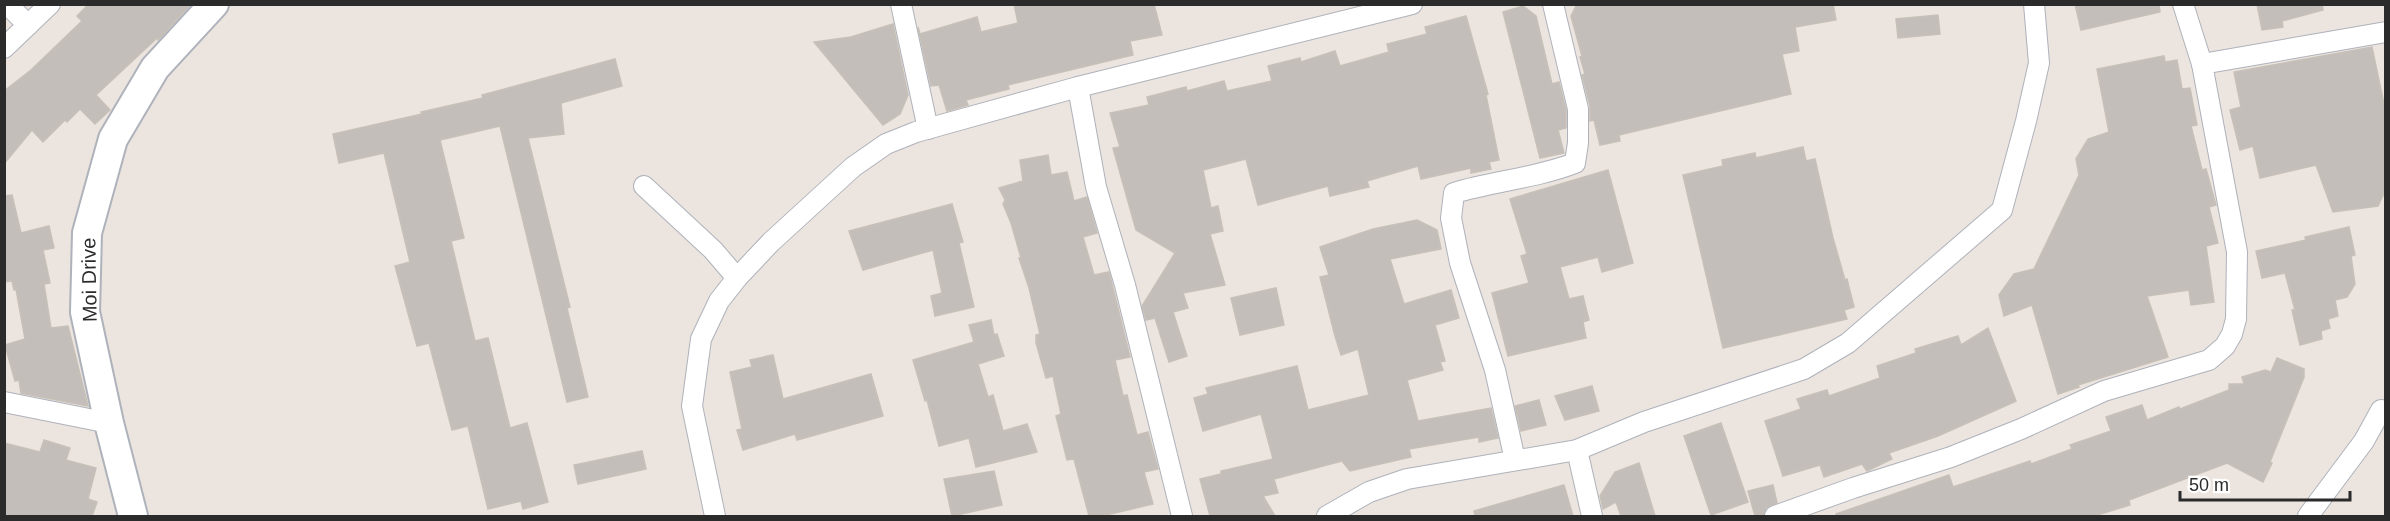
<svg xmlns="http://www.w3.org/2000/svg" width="2390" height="521" font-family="Helvetica,sans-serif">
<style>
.building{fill:#c4beba;stroke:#c7c0b8;stroke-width:1.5}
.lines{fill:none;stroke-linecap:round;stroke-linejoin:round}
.street-casing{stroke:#aeb2bb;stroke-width:22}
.secondary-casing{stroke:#aeb2bb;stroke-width:32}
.street{stroke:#fff;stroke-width:20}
.secondary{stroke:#fff;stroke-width:28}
.labels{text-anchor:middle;stroke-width:5;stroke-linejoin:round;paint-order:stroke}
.street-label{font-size:20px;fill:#2b2b2b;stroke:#fff}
</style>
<rect width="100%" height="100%" fill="#ece4de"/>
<g class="building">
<polygon points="89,4 191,4 158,40 157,38 96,95 110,110 95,124 80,109 67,122 65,120 43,142 32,130 4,164 4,91 31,70 82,21 77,16"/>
<polygon points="1014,4 1154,4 1162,35 1130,41 1133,55 1008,85 1009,89 966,100 968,105 947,111 939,85 931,86 918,27 920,34 977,17 981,32 1018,23"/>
<polygon points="1577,4 1833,4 1836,20 1795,27 1799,51 1782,54 1791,94 1619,135 1620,141 1600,145 1594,120 1590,121 1590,106 1582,75 1585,74 1580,57 1582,56 1571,16"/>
<polygon points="2075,4 2159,4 2160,12 2081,30"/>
<polygon points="2257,4 2322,4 2323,10 2282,21 2283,27 2262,30"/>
<polygon points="1523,6 1536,16 1552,84 1559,82 1566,110 1566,128 1558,130 1564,153 1540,158 1503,12"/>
<polygon points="1938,15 1940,34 1898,38 1896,19"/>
<polygon points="1466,16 1488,94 1486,95 1499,160 1489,162 1491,169 1471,173 1471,168 1421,179 1418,166 1367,181 1369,187 1330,196 1328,186 1258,205 1246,159 1203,170 1211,208 1218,206 1223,231 1210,234 1225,285 1183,293 1188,308 1173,312 1187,356 1169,362 1155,318 1146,320 1142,306 1175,253 1136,230 1113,148 1120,147 1110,113 1149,105 1147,97 1186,87 1187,91 1224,81 1227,91 1272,81 1268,66 1300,58 1301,62 1335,51 1340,66 1389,52 1387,44 1427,34 1425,27"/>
<polygon points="893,24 908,95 900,114 883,125 814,42 851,37"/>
<polygon points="2372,47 2385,109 2385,191 2378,206 2333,212 2316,165 2260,178 2253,146 2240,150 2230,110 2241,107 2234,72"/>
<polygon points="2164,56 2165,62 2177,60 2182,89 2190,88 2197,125 2191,126 2202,170 2206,169 2216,205 2209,207 2218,243 2206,246 2214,302 2191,305 2189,290 2147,296 2168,357 2078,385 2079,387 2058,394 2032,305 2004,316 1999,295 2014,274 2034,269 2079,175 2076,159 2088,139 2109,132 2097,69"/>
<polygon points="615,59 622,86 561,103 564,134 528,138 570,307 567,308 588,397 567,402 500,126 440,140 464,238 451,241 475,341 488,338 510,428 527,423 548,502 523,509 521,501 488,509 468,426 452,430 429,343 417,346 395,266 410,262 384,153 339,163 333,134 422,114 421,112 483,98 482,95"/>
<polygon points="1803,147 1806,161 1815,159 1833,238 1845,280 1847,279 1854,307 1844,310 1847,319 1723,348 1683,175 1723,166 1722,160 1755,153 1756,158"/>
<polygon points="1048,155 1051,175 1067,172 1074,201 1087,197 1097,233 1083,237 1094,275 1109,272 1130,357 1115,360 1123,396 1127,395 1137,435 1148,432 1158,469 1144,472 1153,504 1102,516 1089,516 1074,459 1067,460 1056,416 1061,414 1053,376 1046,378 1036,343 1036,335 1040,334 1029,288 1019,258 1021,258 1011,223 1003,204 1005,200 999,188 1023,181 1020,160"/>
<polygon points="1608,170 1633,263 1602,272 1598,257 1560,267 1569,299 1583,296 1589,320 1583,322 1586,338 1508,356 1492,293 1529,283 1521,256 1527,254 1510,199"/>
<polygon points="12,195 21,233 49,226 54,248 43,250 50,283 44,284 51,328 68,326 88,406 21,393 19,380 15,381 5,345 25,339 16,289 14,290 12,281 4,282 4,196"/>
<polygon points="952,204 963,242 959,243 974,307 935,316 931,296 942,293 933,250 863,270 849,231"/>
<polygon points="1417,220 1437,230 1441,249 1390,259 1404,304 1451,290 1459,318 1435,325 1445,361 1440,362 1443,370 1407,380 1418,421 1491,408 1498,438 1479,442 1479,437 1409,449 1411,457 1350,471 1342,461 1274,479 1278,493 1263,496 1275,516 1210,516 1200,479 1221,474 1221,471 1273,459 1261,414 1203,431 1194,398 1208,394 1206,388 1297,366 1308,410 1369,395 1358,349 1341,355 1335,336 1320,277 1329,275 1320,247 1373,229"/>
<polygon points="2349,227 2355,255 2351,256 2355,284 2347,297 2335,300 2338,316 2328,319 2330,328 2321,331 2322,339 2300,345 2292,310 2295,310 2285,273 2262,278 2256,251 2306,240 2305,237"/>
<polygon points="1276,288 1284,325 1240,335 1231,298"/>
<polygon points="991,320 994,335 997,334 1004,356 978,364 988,397 993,395 1003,431 1027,424 1037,452 976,467 969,438 939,446 927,400 925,401 913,360 974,342 969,325"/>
<polygon points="1988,328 2016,401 1938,436 1889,453 1892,459 1867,471 1862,464 1824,477 1820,465 1783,476 1765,421 1801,409 1797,399 1827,390 1829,396 1880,378 1877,366 1916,353 1915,349 1958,336 1961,345"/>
<polygon points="773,355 783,399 871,374 883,416 797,440 795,434 743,450 737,430 742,429 730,372 752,367 750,360"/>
<polygon points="2277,358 2304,369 2304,377 2270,462 2272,463 2263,482 2227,463 2129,500 2130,505 2094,516 1837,516 1836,514 1949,475 1953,487 2030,461 2031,464 2072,449 2070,445 2111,431 2106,417 2142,405 2147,420 2179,407 2180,409 2229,390 2229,384 2244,384 2242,377 2265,370 2271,372"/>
<polygon points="1592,386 1599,411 1565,420 1555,396"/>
<polygon points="1539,400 1546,425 1521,431 1515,406"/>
<polygon points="1721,423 1748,502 1711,515 1684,436"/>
<polygon points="44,440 70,448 66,460 96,468 88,499 97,502 92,516 4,516 4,443 40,452"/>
<polygon points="642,451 646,469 578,484 574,465"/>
<polygon points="1639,463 1655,516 1621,516 1616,502 1603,509 1600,496 1615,472"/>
<polygon points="994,471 1002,505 952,516 944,479"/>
<polygon points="1564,485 1573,516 1475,516 1474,511"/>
<polygon points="1773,485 1777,503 1766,508 1763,516 1755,516 1748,491"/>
</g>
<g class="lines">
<defs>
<g id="street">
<polyline points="7,4 28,25"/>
<polyline points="901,4 928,129"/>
<polyline points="4,48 50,4"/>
<polyline points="2202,64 2386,32"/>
<polyline points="1078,87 1096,187 1125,285 1182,516"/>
<polyline points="644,186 713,250 737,278 719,301 701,339 692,406 715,516"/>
<polyline points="737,278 771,242 853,167 886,144 916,132 1078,87 1412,4"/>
<polyline points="4,402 109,423"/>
<polyline points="1577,450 1592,516"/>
<path d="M 1515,460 L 1495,370 L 1460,263 L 1451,218 L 1454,193 C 1494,181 1536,178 1575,163 L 1578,143 L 1578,109 L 1553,4"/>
<polyline points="1327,516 1369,492 1407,479 1577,450 1644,422 1804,369 1848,343 2002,210 2026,121 2039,63 2034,4"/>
<polyline points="1775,516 1853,488 1951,457 2021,429 2104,391 2209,360 2225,346 2232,334 2236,319 2237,252 2202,64 2183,4"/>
<polyline points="2308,516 2364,441 2381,410 2386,413"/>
</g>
<polyline id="secondary" points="133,516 109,423 85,312 87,233 113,139 155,68 214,4"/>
</defs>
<use href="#street" class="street-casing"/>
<use href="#secondary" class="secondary-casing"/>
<use href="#street" class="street"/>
<use href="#secondary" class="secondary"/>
</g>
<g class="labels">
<g class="street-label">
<text transform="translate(89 280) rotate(-91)" y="7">Moi Drive</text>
</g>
</g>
<rect width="2390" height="521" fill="none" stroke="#2b2b2b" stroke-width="12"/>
<path d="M2180 491v9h170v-9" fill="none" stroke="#2b2b2b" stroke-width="3"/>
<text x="2189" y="491" font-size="18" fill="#2b2b2b" stroke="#ffffff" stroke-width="4.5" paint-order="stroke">50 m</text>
</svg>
